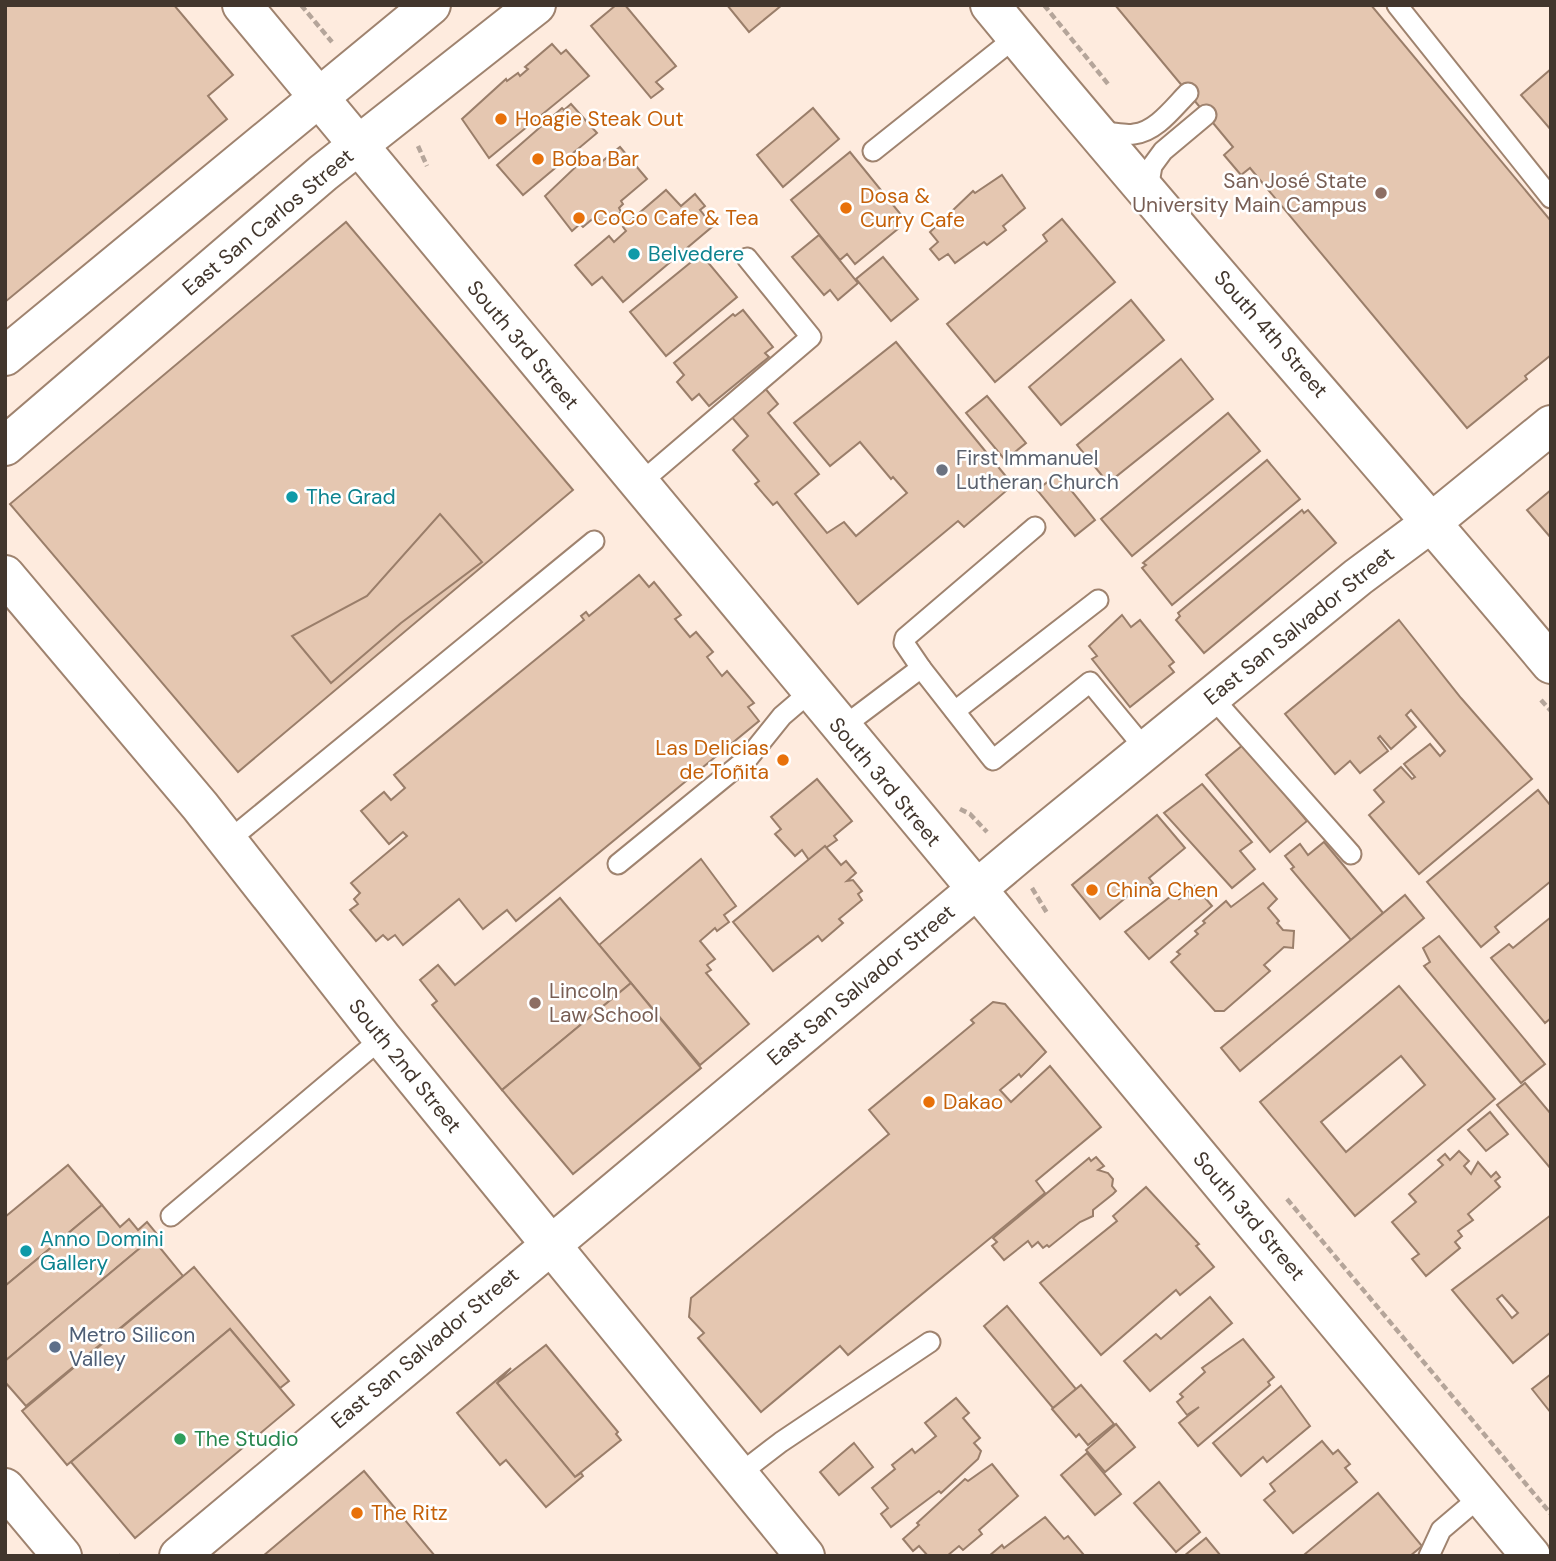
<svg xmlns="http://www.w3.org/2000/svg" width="1556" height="1561" font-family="'DM Sans',sans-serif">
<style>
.building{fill:#e5c7b1;stroke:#9a7e6a;stroke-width:2;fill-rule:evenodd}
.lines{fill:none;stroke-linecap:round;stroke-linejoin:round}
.lane-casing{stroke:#9f836f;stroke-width:23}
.secondary-casing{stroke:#9f836f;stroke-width:42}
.path{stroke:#b5a59a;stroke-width:4.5;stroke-dasharray:7 3.5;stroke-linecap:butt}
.lane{stroke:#fff;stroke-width:19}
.secondary{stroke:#fff;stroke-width:38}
.food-dot{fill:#e8710a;stroke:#fff;stroke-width:2.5}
.education-dot{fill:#8d6e63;stroke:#fff;stroke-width:2.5}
.culture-dot{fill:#0f9aa8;stroke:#fff;stroke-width:2.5}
.worship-dot{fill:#6b7280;stroke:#fff;stroke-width:2.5}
.service-dot{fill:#5c6f8a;stroke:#fff;stroke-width:2.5}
.leisure-dot{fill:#2e9e5b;stroke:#fff;stroke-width:2.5}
.labels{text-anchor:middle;stroke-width:5;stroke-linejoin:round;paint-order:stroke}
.food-label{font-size:21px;fill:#c56008;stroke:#fff;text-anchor:start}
.education-label{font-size:21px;fill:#785e54;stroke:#fff;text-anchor:end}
.street-label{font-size:21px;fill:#42362d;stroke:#fff}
.culture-label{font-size:21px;fill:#0d838f;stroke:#fff;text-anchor:start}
.worship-label{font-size:21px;fill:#5b616d;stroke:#fff;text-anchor:start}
.service-label{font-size:21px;fill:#4e5e75;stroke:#fff;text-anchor:start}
.leisure-label{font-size:21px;fill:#27864d;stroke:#fff;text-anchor:start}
</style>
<rect width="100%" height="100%" fill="#feebde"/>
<g class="building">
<polygon points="5,5 174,5 233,75 208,96 227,119 5,302"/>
<polygon points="616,5 625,5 676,66 656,82 663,89 651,98 591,26"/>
<polygon points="727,5 782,5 749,32"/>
<polygon points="1115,5 1371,5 1551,221 1551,355 1525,376 1527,379 1467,428 1250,168 1241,175 1224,155 1233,147"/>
<polygon points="552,44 561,54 566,50 589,76 489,158 462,119 506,79 507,81 518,73 520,76 528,69 525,67"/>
<polygon points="1551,69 1551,130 1521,95"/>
<polygon points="571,104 597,133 523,195 497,165 562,108 564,110"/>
<polygon points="813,108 839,139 783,187 757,155"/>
<polygon points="620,147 647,179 621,201 623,204 619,208 621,212 608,223 606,219 601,223 596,216 583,227 580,224 572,231 545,196 585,158 588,163 595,157 600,163"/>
<polygon points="850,152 902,216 894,221 899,228 855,264 847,254 840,260 791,200"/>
<polygon points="1002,175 1025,208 1003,226 1006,230 987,245 984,242 955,263 948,254 939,260 930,249 938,242 930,232 973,191 975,193"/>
<polygon points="666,190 681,206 695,194 705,206 700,210 713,226 623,302 602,277 592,285 575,265 609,236 614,242 626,231 623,227"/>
<polygon points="1062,219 1115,282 995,382 947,324 1047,241 1043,235"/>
<polygon points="346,222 573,490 238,772 10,504"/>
<polygon points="819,235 858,283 838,300 830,290 824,295 792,257"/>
<polygon points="701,254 737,297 666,356 630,312"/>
<polygon points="883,257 918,299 891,321 856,279"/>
<polygon points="1131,300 1164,340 1061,425 1029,387"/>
<polygon points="743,310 773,347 765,353 769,357 709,406 699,394 692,400 677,382 684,375 674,363 733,314 735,316"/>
<polygon points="896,342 1013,485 964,527 958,521 858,604 777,502 773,505 755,484 759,481 733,450 748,436 730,415 764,387 778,404 768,413 819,474 795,494 827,533 844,522 856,536 907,493 893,477 891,479 860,442 830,466 794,423"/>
<polygon points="1181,359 1213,399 1108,483 1077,445"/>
<polygon points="987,396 1026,443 1005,460 966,413"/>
<polygon points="1228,413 1260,451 1132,556 1101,519"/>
<polygon points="1267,460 1300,499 1172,605 1142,568 1146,565 1143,563"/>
<polygon points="1058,474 1095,520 1075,536 1037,490"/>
<polygon points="1551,490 1551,538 1527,510"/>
<polygon points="1302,510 1304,513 1308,510 1336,543 1204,653 1176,620 1180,616 1178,613"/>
<polygon points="440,514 482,562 401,623 331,683 292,636 367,596"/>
<polygon points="639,575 649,587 654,582 681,615 675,619 690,637 696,632 713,652 707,657 722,676 727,671 754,703 748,707 759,721 516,921 507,910 483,929 459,899 403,945 395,935 388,940 383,935 376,941 350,910 358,904 354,899 360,893 351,883 407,836 403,832 389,844 361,811 384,792 391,800 405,788 394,775 584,620 581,616 586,612 589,616"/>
<polygon points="1122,615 1131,627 1140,620 1174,662 1169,666 1174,672 1130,707 1092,659 1097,656 1089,646"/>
<polygon points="1399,620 1461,698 1532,779 1419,874 1369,815 1384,802 1374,790 1401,767 1412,779 1415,777 1404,764 1430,744 1440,756 1445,751 1411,710 1406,715 1416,727 1391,749 1380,736 1378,738 1388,751 1360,773 1350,761 1335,774 1285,714"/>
<polygon points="1243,745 1307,821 1270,852 1206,775"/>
<polygon points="817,779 852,821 834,836 837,840 809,860 802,850 795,856 775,834 781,829 771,817"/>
<polygon points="1202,784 1252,842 1240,851 1255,869 1232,888 1164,813"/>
<polygon points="1538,790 1551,806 1551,881 1495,927 1499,932 1481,947 1427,882"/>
<polygon points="1157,815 1185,848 1149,878 1153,883 1145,889 1141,885 1100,919 1072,885"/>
<polygon points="1324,842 1383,913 1351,940 1291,869 1294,867 1285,856 1300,844 1308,855"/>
<polygon points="825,846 841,865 846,861 856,873 847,881 853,880 862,891 858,894 862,900 839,919 843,923 822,941 818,936 773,971 733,922"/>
<polygon points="701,859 736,906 724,915 729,922 717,931 715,928 700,941 715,959 707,965 711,970 706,973 749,1024 700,1065 599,945"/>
<polygon points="1263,883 1277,899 1268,908 1279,921 1277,923 1283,930 1294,931 1293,948 1284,947 1264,965 1270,971 1224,1011 1215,1011 1171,962 1180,954 1177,952 1198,934 1195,931 1205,923 1203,921 1226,901 1231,907"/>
<polygon points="1195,886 1212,906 1149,959 1125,932 1175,893 1179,899"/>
<polygon points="1405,895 1424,918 1240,1071 1221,1048"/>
<polygon points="560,898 631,983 502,1090 432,1005 437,1001 420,980 438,965 455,985"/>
<polygon points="1551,917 1551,1018 1545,1023 1491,958 1509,944 1513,948"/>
<polygon points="1439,936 1545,1064 1521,1083 1424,966 1430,962 1423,948"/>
<polygon points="631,983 701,1068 573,1174 502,1090"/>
<path d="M 1399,986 L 1495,1099 L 1355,1216 L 1260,1102 ZM 1401,1056 L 1425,1085 L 1346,1152 L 1321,1122 Z"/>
<polygon points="993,1002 1005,1004 1046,1052 1021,1077 1019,1074 1000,1090 1011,1102 1050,1066 1101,1127 1036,1181 1045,1193 848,1355 840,1346 761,1412 698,1338 704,1333 689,1317 691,1298 889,1134 869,1110 974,1023 971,1020"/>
<polygon points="1525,1083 1551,1114 1551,1169 1497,1105"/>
<polygon points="1490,1112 1508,1134 1486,1151 1468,1130"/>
<polygon points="1459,1151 1469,1161 1464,1166 1471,1174 1478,1162 1491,1177 1496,1172 1500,1177 1495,1181 1500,1187 1468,1214 1473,1220 1458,1231 1462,1236 1455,1242 1460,1248 1426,1276 1412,1259 1419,1254 1392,1222 1416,1202 1409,1194 1443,1165 1438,1160 1445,1154 1450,1160"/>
<polygon points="1096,1157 1104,1166 1098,1170 1108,1173 1113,1179 1112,1186 1116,1191 1113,1194 1093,1210 1093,1216 1080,1222 1049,1247 1047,1245 1043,1248 1038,1242 1032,1247 1028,1241 1004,1260 992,1246 997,1242 993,1238 1089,1158 1091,1161"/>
<polygon points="68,1165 102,1205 5,1286 5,1217"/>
<polygon points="1146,1187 1199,1244 1196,1246 1214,1267 1180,1295 1176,1290 1101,1355 1040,1283 1117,1221 1113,1216"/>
<polygon points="102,1205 120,1227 129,1219 138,1230 147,1222 157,1234 5,1361 5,1286"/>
<path d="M 1551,1215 L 1551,1332 L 1513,1363 L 1452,1290 ZM 1502,1295 L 1518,1313 L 1512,1318 L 1497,1299 Z"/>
<polygon points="152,1238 183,1276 26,1406 5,1382 5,1361"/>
<polygon points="194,1267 289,1381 280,1388 230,1329 67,1465 22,1411"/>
<polygon points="1210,1297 1232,1323 1150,1391 1124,1361 1156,1334 1161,1339"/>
<polygon points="1007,1306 1076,1389 1053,1408 984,1326"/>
<polygon points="230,1329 294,1405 135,1538 71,1462"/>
<polygon points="1243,1339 1274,1377 1268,1382 1270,1385 1198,1446 1179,1423 1199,1407 1187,1415 1177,1402 1183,1397 1180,1394 1205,1372 1202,1368"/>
<polygon points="546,1345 618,1432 616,1434 621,1440 575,1477 497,1383"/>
<polygon points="511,1368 497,1383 575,1477 581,1473 583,1476 546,1507 506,1460 500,1465 457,1413"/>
<polygon points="1551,1374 1551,1413 1532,1389"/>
<polygon points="1081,1385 1114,1424 1088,1445 1079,1434 1076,1437 1052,1409"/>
<polygon points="1281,1386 1310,1426 1267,1462 1263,1457 1241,1476 1213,1443"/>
<polygon points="956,1398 969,1413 963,1418 980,1438 974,1443 981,1451 978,1459 941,1493 939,1491 891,1527 881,1514 888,1508 872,1488 895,1469 892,1465 912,1449 915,1453 936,1436 925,1423"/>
<polygon points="1116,1424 1135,1447 1105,1472 1086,1450"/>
<polygon points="1322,1441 1333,1454 1338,1450 1350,1464 1345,1468 1357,1482 1293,1533 1264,1500 1275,1491 1270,1484"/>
<polygon points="854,1443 873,1467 839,1495 820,1472"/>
<polygon points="1087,1453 1121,1494 1095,1515 1061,1475"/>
<polygon points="992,1464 1018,1496 979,1530 982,1534 963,1550 959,1546 947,1556 928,1556 919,1546 913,1551 903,1539 919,1525 917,1523 965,1479 968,1481"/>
<polygon points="364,1471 435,1556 263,1556"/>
<polygon points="1159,1482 1200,1532 1176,1552 1134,1503"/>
<polygon points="1378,1493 1422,1546 1410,1556 1307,1556 1305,1554"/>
<polygon points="1045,1517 1064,1539 1068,1536 1084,1555 989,1556 1002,1545 1004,1548"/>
<polygon points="1206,1538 1221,1556 1184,1556"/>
</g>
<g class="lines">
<defs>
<g id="lane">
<polyline points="1397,5 1551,198"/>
<path d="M 1095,132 C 1109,131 1124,136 1134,134 C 1156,132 1174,107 1188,93"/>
<polyline points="873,151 1016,37"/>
<polyline points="1147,194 1152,166 1163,151 1206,115"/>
<polyline points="639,484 811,337 747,258"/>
<polyline points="921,668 993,760 1090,682 1146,750"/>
<polyline points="1211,696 1351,854"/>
<polyline points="955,711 1098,600"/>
<polyline points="840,729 921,668 904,643 905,638 1035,527"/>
<polyline points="228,841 594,541"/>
<polyline points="618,864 749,757 782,716 810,692"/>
<polyline points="171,1216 382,1038"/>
<polyline points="738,1475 781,1442 930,1342"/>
<polyline points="1429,1556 1441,1530 1481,1496"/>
</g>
<g id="secondary">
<polyline points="242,5 1531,1556"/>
<path d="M 990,5 C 1173,228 1366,443 1551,664"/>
<polyline points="5,356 431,5"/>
<polyline points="5,446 323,173 536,5"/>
<polyline points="5,575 200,806 382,1038 805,1556"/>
<polyline points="5,1488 62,1556"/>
<polyline points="179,1556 1021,852 1358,577 1432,522 1551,425"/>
</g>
</defs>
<use href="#lane" class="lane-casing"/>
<use href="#secondary" class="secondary-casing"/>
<g class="path">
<polyline points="301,5 332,42"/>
<polyline points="1044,5 1108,84"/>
<polyline points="418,146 427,166"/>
<polyline points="1541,700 1551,711"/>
<polyline points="960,809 970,814 987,832"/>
<polyline points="1032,888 1047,913"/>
<polyline points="1287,1199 1551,1514"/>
<polyline points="120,1556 121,1555"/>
</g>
<use href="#lane" class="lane"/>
<use href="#secondary" class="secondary"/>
</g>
<g class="food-dot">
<circle cx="501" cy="119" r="7"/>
<circle cx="538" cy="159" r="7"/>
<circle cx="846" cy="208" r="7"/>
<circle cx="579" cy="218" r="7"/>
<circle cx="783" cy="760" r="7"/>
<circle cx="1092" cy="890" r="7"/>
<circle cx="929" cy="1102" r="7"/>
<circle cx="357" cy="1513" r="7"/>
</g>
<g class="education-dot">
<circle cx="1381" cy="193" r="7"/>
<circle cx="535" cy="1003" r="7"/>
</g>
<g class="culture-dot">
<circle cx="634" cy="254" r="7"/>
<circle cx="292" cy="497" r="7"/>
<circle cx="26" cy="1251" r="7"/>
</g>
<circle class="worship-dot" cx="942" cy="470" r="7"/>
<circle class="service-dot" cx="55" cy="1347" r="7"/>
<circle class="leisure-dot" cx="180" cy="1439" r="7"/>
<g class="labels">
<g class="food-label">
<text x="515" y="126">Hoagie Steak Out</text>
<text x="552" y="166">Boba Bar</text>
<text x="860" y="203">Dosa &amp;<tspan x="860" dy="24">Curry Cafe</tspan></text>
<text x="593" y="225">CoCo Cafe &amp; Tea</text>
<text x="769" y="755" text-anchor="end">Las Delicias<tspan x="769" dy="24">de Toñita</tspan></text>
<text x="1106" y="897">China Chen</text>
<text x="943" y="1109">Dakao</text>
<text x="371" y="1520">The Ritz</text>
</g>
<g class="education-label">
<text x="1367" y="188">San José State<tspan x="1367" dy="24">University Main Campus</tspan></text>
<text x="549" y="998" text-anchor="start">Lincoln<tspan x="549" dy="24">Law School</tspan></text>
</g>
<g class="street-label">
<text transform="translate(268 222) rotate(-40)" y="7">East San Carlos Street</text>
<text transform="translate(1271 334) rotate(49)" y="7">South 4th Street</text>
<text transform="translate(523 345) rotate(50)" y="7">South 3rd Street</text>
<text transform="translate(1299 626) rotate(-39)" y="7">East San Salvador Street</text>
<text transform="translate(885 782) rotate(50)" y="7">South 3rd Street</text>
<text transform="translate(861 985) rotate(-40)" y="7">East San Salvador Street</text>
<text transform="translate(405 1066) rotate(51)" y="7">South 2nd Street</text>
<text transform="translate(1249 1216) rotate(50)" y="7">South 3rd Street</text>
<text transform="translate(425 1348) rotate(-40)" y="7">East San Salvador Street</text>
</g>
<g class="culture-label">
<text x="648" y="261">Belvedere</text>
<text x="306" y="504">The Grad</text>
<text x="40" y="1246">Anno Domini<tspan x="40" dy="24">Gallery</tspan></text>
</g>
<g class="worship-label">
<text x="956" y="465">First Immanuel<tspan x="956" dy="24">Lutheran Church</tspan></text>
</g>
<g class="service-label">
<text x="69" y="1342">Metro Silicon<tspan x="69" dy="24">Valley</tspan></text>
</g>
<g class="leisure-label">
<text x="194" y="1446">The Studio</text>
</g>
</g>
<rect width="1556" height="1561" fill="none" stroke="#42362d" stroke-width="14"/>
</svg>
